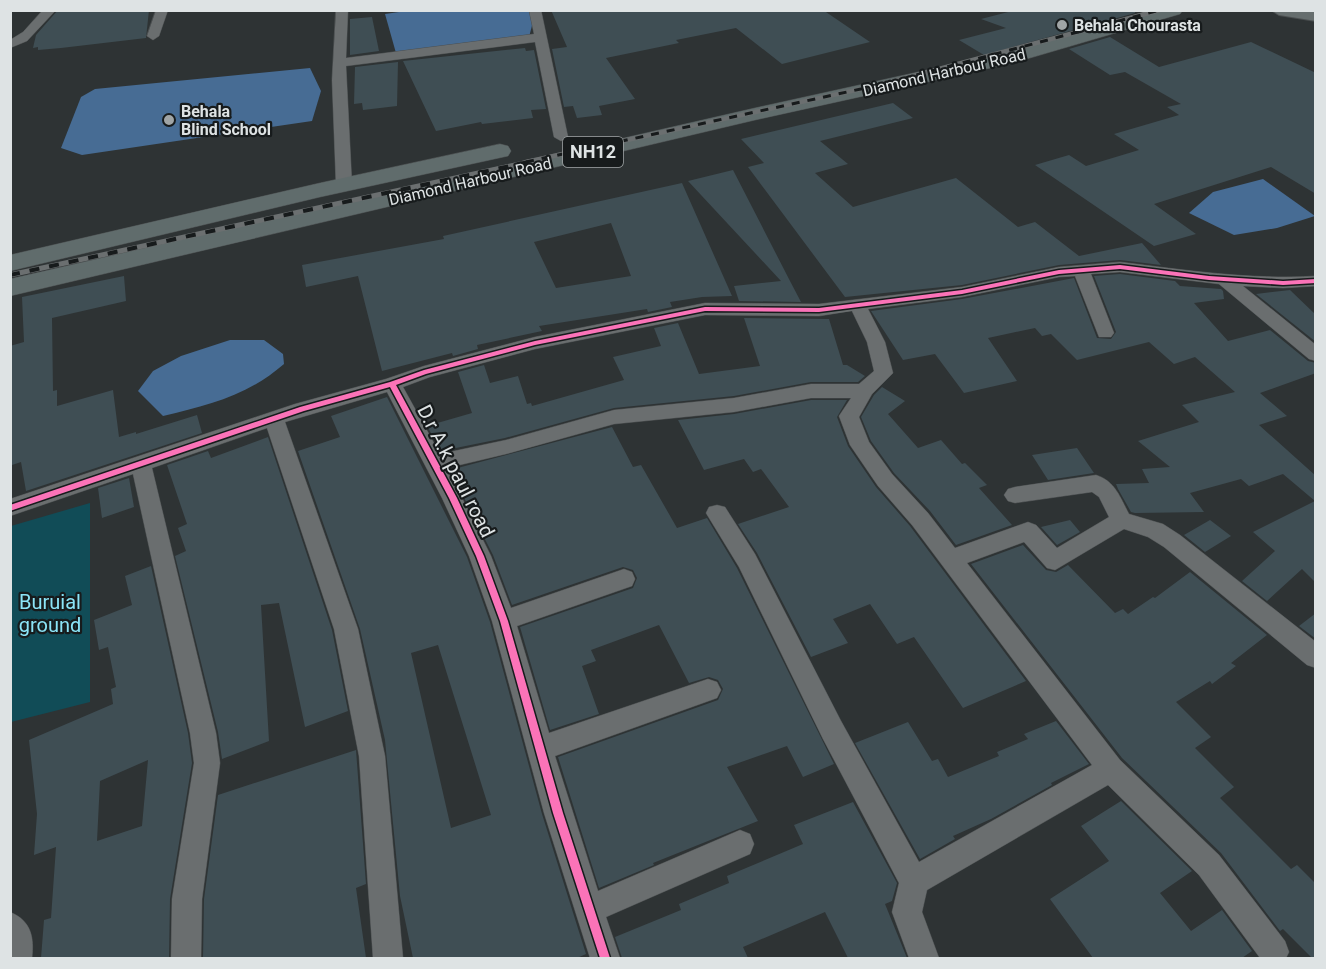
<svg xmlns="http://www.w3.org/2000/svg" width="1326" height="969" font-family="Roboto,sans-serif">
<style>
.green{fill:#114c57}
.water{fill:#476c94}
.building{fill:#3f4e54;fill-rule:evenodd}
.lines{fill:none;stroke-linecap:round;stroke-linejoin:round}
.minor-casing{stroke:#4b4f50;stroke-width:1}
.secondary-casing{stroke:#4b4f50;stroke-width:2}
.trunk-casing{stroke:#4b4f50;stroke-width:1}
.minor{fill:#6a6e6f;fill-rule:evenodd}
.secondary{fill:#666e6e;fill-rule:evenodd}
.trunk{fill:#606c6c;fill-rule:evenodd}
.rail-far1-casing{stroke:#6b6f70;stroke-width:4.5}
.rail-casing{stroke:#6b6f70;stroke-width:5}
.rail-far1{stroke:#171b1c;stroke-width:3;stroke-dasharray:8;stroke-linecap:butt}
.rail{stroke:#171b1c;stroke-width:4;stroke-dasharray:10;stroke-linecap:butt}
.cycleway-casing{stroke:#171b1c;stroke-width:3}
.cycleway{fill:#fb73b8;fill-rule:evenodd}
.poi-dot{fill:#a0a5a6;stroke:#171b1c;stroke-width:2}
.labels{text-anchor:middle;stroke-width:4.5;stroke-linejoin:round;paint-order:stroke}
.far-poi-label{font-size:16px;font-weight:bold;fill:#dee3e4;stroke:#171b1c;text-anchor:start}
.far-street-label{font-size:16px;fill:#dee3e4;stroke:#171b1c}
.shield{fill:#171b1c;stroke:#a2a7a8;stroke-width:1.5}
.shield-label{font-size:18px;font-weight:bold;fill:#dee3e4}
.street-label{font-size:20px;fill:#dee3e4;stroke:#171b1c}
.park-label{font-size:20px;fill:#8be4f7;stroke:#171b1c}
</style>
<rect width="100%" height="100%" fill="#2e3334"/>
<polygon class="green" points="90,503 90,702 11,722 11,526"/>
<g class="water">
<polygon points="413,10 530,10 534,18 529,37 396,53 385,14"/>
<polygon points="310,68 321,91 312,121 82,155 61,148 81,97 95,89"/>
<polygon points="1263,179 1315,216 1277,228 1234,235 1189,213 1213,192"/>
<path d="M 230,340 L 264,340 L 283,354 L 284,364 C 247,396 209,405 163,416 L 138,391 L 153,371 L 181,356 Z"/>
</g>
<g class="building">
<polygon points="58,10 149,10 146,38 61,48 38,50 38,47 33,48 36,35"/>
<polygon points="551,10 823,10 870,42 782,64 736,28 676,40 679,43 606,58 635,99 599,106 602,115 577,118 573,106 564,107 552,49 567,47"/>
<polygon points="1016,10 1135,10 1135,13 984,55 959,40 1006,28 981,19"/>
<polygon points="372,17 379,51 350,55 350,19"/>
<polygon points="1110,37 1159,67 1251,42 1316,73 1316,194 1271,167 1154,204 1196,234 1154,246 1035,165 1069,155 1086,166 1139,150 1114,134 1179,115 1167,107 1181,104 1125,72 1110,75 1069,49"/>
<polygon points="525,48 526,51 534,50 546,109 531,110 533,118 482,124 481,122 436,131 403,61"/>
<polygon points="398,62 397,106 363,110 362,103 354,104 355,67"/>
<polygon points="893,103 913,118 820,141 848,164 815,173 853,207 956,178 1018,227 1035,222 1079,256 1142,243 1161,265 1120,260 1059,265 962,285 845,297 748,167 764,163 741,139"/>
<polygon points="733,170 790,281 801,302 739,301 734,286 781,281 688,181"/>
<path d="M 682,183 L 732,296 L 702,297 L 670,302 L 672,307 L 648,312 L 647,309 L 539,326 L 542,331 L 477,345 L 478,349 L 453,356 L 452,353 L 382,371 L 358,276 L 306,287 L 302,265 L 444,239 L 443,236 ZM 611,223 L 631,276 L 556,288 L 534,242 Z"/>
<polygon points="1120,274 1175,281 1180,286 1221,289 1223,291 1224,299 1194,303 1228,341 1270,330 1308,361 1316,363 1316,373 1260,393 1287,416 1259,425 1316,476 1316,583 1302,569 1267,601 1242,581 1275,551 1253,532 1315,501 1283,474 1249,486 1241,479 1190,493 1204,512 1135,513 1131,512 1118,489 1116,484 1149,483 1142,469 1170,467 1138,441 1199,422 1182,405 1235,392 1195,357 1174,364 1149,342 1077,360 1051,334 1042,336 1035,328 988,338 1017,381 964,393 935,354 903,360 871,311 962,299 1074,278 1097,338 1111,339 1116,332 1094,276"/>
<polygon points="124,276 126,301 52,318 53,391 57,390 57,406 113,390 119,437 136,432 136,434 197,415 202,433 26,491 21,462 12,465 10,448 10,346 24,342 22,297"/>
<polygon points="1290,290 1316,315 1316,342 1256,294"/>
<polygon points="744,318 829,319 843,365 847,365 865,376 858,382 811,382 734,396 614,408 505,438 441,451 427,426 472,413 458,372 484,365 490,383 518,376 527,404 531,403 532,406 624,380 613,357 661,346 654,328 678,323 699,374 760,366"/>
<polygon points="882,387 905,401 888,414 918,448 941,440 962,464 965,463 987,485 979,488 1012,525 956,545 930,511 894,473 871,441 861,417 874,395"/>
<path d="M 387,397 L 467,557 L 490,622 L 542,814 L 586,954 L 577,958 L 413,958 L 400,896 L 385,740 L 360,629 L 298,451 L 340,437 L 331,416 ZM 438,645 L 491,815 L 451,828 L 411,653 Z"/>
<polygon points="811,400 847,400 837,417 848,446 876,487 910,526 1026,681 963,708 914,637 897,644 870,604 833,619 848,643 811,657 757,553 738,524 789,507 761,469 753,472 744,459 704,470 678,420 734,414"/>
<polygon points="612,427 633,467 641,465 677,528 707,518 737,568 834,764 803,777 787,746 727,767 758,821 653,863 654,865 599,888 558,757 718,700 723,689 718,680 709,677 689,683 659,625 591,650 596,661 582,666 599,714 550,730 520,627 633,588 637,578 633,570 623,567 512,605 493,555 450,470"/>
<polygon points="268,437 332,630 348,711 305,727 279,603 261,605 269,741 222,759 218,732 175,556 186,551 178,528 187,524 167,465 208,451 211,458"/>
<polygon points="1077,448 1094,473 1048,480 1032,455"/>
<polygon points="129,478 134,507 102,518 98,488"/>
<polygon points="1070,520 1080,532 1057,545 1041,527"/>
<polygon points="1210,520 1231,536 1205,552 1184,535"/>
<polygon points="1023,545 1046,570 1056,572 1068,565 1115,613 1123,609 1128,614 1153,597 1155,598 1190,572 1267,635 1231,663 1236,666 1212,684 1210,681 1176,702 1211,737 1195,748 1234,787 1220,798 1291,869 1297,865 1316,884 1316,958 1312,958 1283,929 1280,931 1221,853 1122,758 971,564"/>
<path d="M 151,566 L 188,733 L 192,763 L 170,899 L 169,958 L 41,958 L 44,920 L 51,918 L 56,847 L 34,855 L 37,814 L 29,740 L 113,704 L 111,689 L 116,687 L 108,647 L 99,650 L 94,620 L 132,605 L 125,576 ZM 148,760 L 142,826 L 97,841 L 100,781 Z"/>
<polygon points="1316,613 1316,639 1299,626"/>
<polygon points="1056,721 1089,764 1051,783 1052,785 991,819 953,836 955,839 920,859 855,743 908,722 932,761 938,759 948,777 999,756 997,752 1028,739 1024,734"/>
<polygon points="356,750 366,884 356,888 366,958 203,958 204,899 218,795"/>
<polygon points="1121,801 1192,871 1160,893 1191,931 1222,910 1252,951 1242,958 1093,958 1050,899 1109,861 1081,826"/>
<polygon points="853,802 897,883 892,901 885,904 907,958 848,958 825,912 743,947 748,958 622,958 615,937 681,910 679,904 729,883 727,876 803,844 794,825"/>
</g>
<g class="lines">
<defs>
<g id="minor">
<polygon points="43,10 56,10 27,41 10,48 10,40 23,32"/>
<polygon points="156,10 168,10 159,36 153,40 147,36"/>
<polygon points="336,10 348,10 346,58 534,34 529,10 541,10 568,137 561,141 554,137 535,42 346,66 352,185 349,188 339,188 336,185 332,80"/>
<path d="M 1120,262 C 1185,270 1250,280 1316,276 L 1316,286 L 1283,288 L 1243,286 L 1316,345 L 1316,361 L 1309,359 L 1219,284 L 1120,272 L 1091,274 L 1114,333 L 1111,337 L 1099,337 L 1075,276 L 1059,277 L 962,297 L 868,309 L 885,342 L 893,373 L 872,394 L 859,417 L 869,442 L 892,474 L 928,513 L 955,548 L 1028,522 L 1036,525 L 1057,548 L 1109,517 L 1099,497 L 1092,492 L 1015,503 L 1008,501 L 1004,495 L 1008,489 L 1015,487 L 1096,475 C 1115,481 1120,497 1129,514 L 1163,524 L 1180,535 L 1316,642 L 1316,668 L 1307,665 L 1164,547 L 1148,537 L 1124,529 L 1055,570 L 1047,568 L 1024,542 L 967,563 L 1120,760 L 1219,855 L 1285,941 L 1289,952 L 1286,958 L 1260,958 L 1199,875 L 1108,785 L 927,890 L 922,912 L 939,958 L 909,958 L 892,912 L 899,883 L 823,739 L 739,567 L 706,513 L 709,507 L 717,505 L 725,507 L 755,554 L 841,721 L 919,862 L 1092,765 L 912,525 L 878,486 L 850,445 L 839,416 L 851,398 L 811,398 L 734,412 L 614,424 L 506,454 L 447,468 L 491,556 L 511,608 L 624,569 L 632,572 L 635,579 L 632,586 L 517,626 L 549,733 L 708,679 L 717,682 L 721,690 L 717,698 L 555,756 L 598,891 L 740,830 L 750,834 L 754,844 L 750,854 L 606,917 L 620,958 L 590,958 L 544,813 L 492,621 L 469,556 L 442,498 L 387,392 L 285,422 L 358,629 L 385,756 L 403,958 L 373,958 L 359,756 L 334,629 L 267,428 L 152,468 L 216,733 L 220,763 L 202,899 L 201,958 L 171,958 L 172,899 L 194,763 L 190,733 L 133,474 L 10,516 L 10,499 L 295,404 L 386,379 L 424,366 L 535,337 L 705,303 L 819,304 L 962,287 L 1059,267 ZM 852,311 L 867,342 L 874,371 L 859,384 L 811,384 L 734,398 L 614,410 L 506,440 L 440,454 L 403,387 L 430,377 L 535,349 L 705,315 L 819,316 Z"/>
<path d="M 10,912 C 32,921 34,938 32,958 L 10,958 Z"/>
</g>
<polygon id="secondary" points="1271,10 1316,11 1316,21 1279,15"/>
<g id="trunk">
<polygon points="1152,10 1183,10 1180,14 1013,63 755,120 10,296 10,279 755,108 1009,52"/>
<polygon points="500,144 508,146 511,151 508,156 320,197 10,271 10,255 320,183"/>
</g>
</defs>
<use href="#minor" class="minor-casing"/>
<use href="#secondary" class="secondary-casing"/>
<use href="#trunk" class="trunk-casing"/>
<use href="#minor" class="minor"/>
<use href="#secondary" class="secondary"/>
<use href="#trunk" class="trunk"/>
<defs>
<polyline id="rail-far1" points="526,162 879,85 1160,10"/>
<polyline id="rail" points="10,275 533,161"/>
</defs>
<use href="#rail-far1" class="rail-far1-casing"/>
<use href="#rail" class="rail-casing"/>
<use href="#rail-far1" class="rail-far1"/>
<use href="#rail" class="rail"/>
<defs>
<polygon id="cycleway" points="1120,265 1209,276 1283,281 1316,279 1316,283 1283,285 1209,280 1120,269 1059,274 962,294 819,312 705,311 535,345 426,374 396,385 457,498 484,556 508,621 563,813 610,958 600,958 553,813 500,621 476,556 449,498 390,387 304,411 10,511 10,505 300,407 390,382 424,370 535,341 705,307 819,308 962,290 1059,270"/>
</defs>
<use href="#cycleway" class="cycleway-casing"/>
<use href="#cycleway" class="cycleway"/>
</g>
<g class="poi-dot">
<circle cx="1062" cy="25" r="6"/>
<circle cx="169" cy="120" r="6"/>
</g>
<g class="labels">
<g class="far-poi-label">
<text x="1074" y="31">Behala Chourasta</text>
<text x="181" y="117">Behala<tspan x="181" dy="18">Blind School</tspan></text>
</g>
<g class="far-street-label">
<text transform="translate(944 72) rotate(-13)" y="6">Diamond Harbour Road</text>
<text transform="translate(470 181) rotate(-13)" y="6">Diamond Harbour Road</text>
</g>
<rect class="shield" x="563" y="137" width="60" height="30" rx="4.5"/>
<g class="shield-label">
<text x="593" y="158">NH12</text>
</g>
<g class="street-label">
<text transform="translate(456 471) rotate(63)" y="7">D.r A.k paul road</text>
</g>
<g class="park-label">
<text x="50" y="609">Buruial<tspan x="50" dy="23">ground</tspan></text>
</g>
</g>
<rect width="1326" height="969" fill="none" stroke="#dee3e4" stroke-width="24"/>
</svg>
